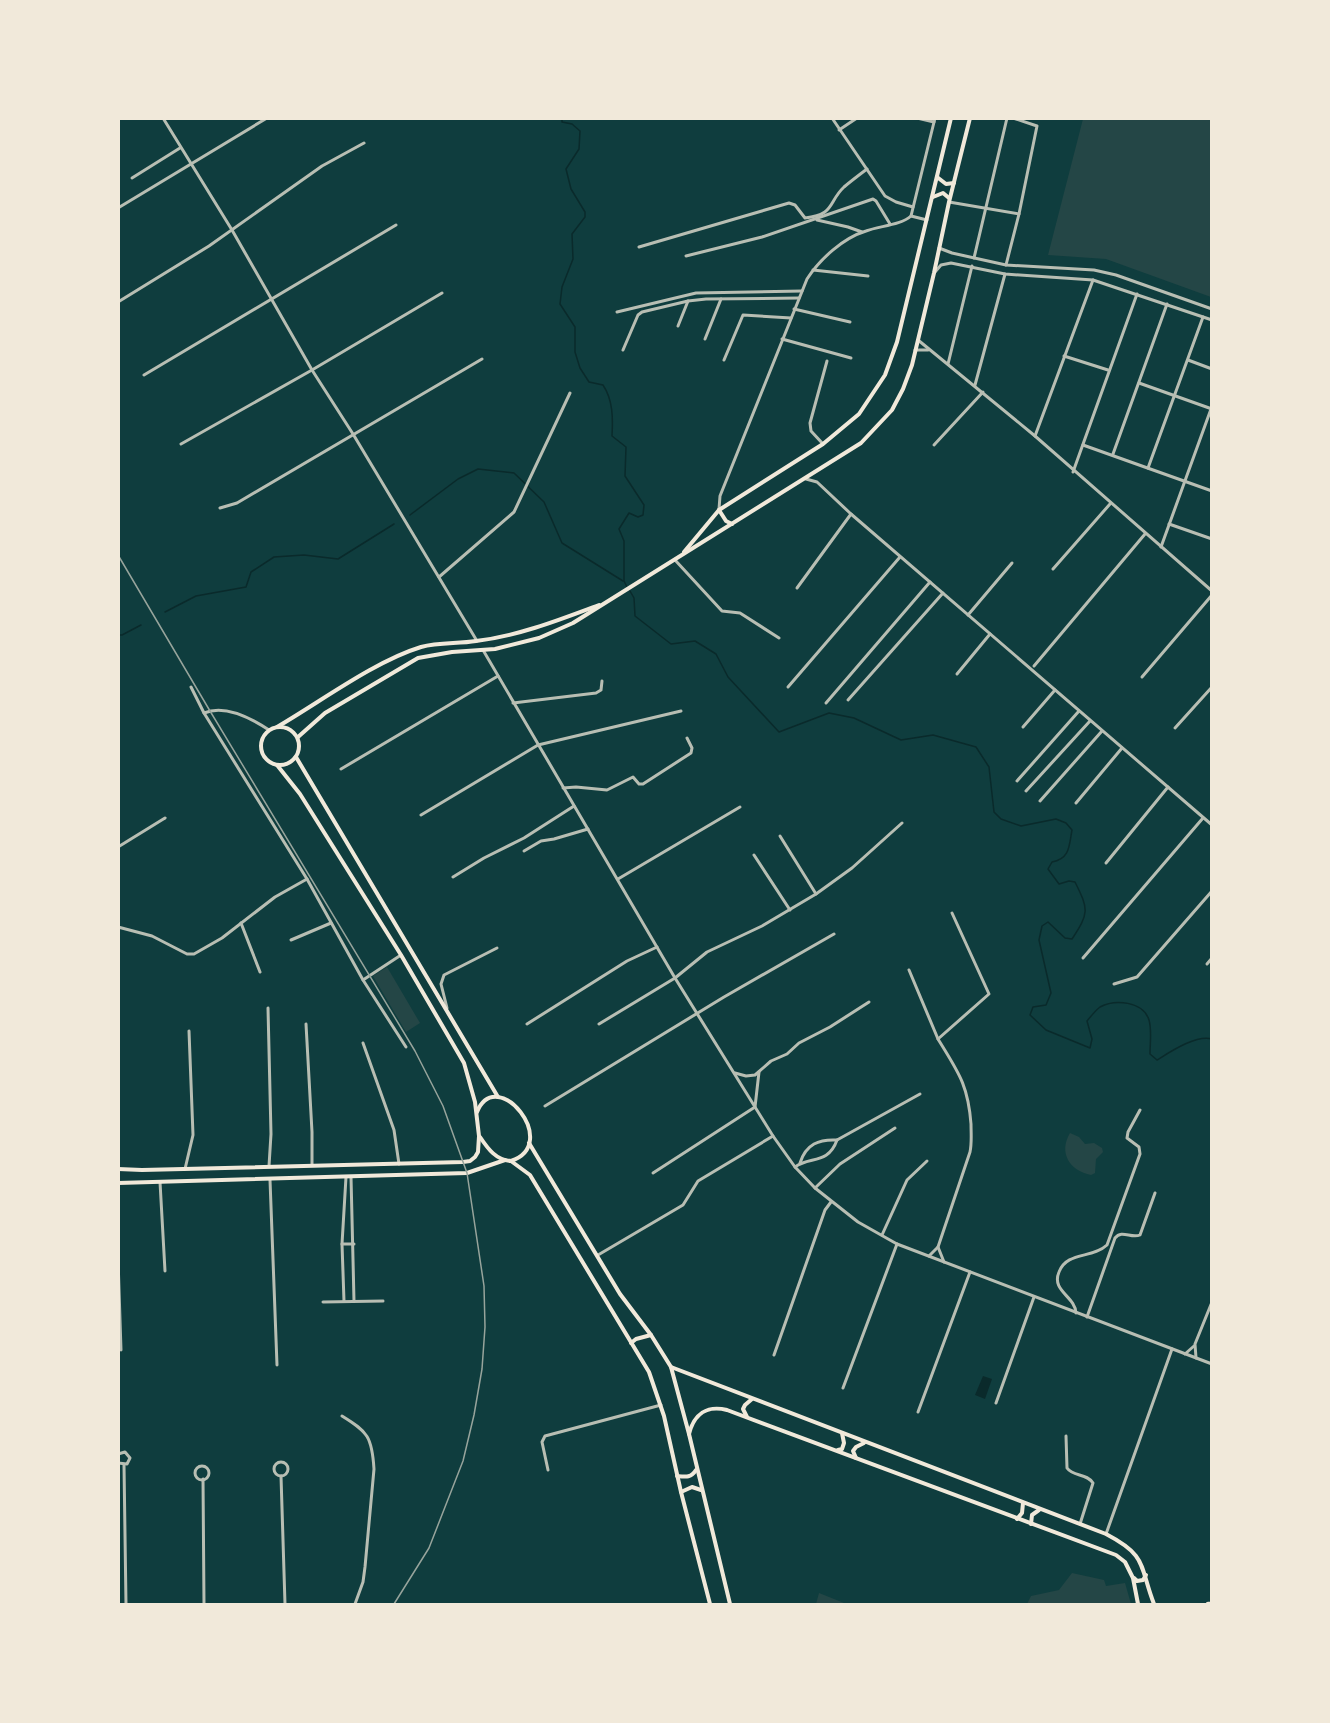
<svg xmlns="http://www.w3.org/2000/svg" width="1330" height="1723" font-family="Inter,sans-serif">
<style>
.green{fill:#244646}
.water{fill:#0a2a2b}
.lines{fill:none;stroke-linecap:round;stroke-linejoin:round}
.stream{stroke:#0a2a2b;stroke-width:1.5}
.minor{stroke:#b8beb3;stroke-width:3}
.tertiary{stroke:#b8beb3;stroke-width:3}
.secondary{stroke:#f1e9da;stroke-width:4}
.trunk{stroke:#f1e9da;stroke-width:4.5}
.rail{stroke:#97a49c;stroke-width:1.5}
</style>
<rect width="100%" height="100%" fill="#0f3d3e"/>
<g class="green">
<polygon points="1083,119 1211,119 1211,297 1106,259 1048,255"/>
<polygon points="387,967 420,1023 406,1032 373,976"/>
<path d="M 1070,1133 L 1079,1137 L 1085,1144 L 1094,1143 L 1102,1148 L 1103,1152 L 1096,1159 L 1095,1173 L 1091,1175 C 1070,1171 1058,1153 1070,1133 Z"/>
<polygon points="1072,1573 1104,1580 1106,1586 1125,1583 1131,1604 1027,1604 1031,1596 1059,1590"/>
<polygon points="819,1593 844,1603 844,1604 816,1604"/>
</g>
<polygon class="water" points="983,1376 992,1379 985,1399 975,1395"/>
<g class="lines">
<g class="stream">
<path d="M 562,118 L 562,122 L 572,124 L 580,131 L 579,149 L 566,169 L 571,189 L 585,212 L 585,217 L 572,234 L 573,259 L 562,287 L 560,304 L 575,327 L 575,352 L 580,368 L 589,382 L 603,385 C 613,400 613,418 612,436 L 626,447 L 625,476 L 644,505 L 643,515 L 638,517 L 629,513 L 619,529 L 624,541 L 624,581 L 627,587"/>
<polyline points="410,515 458,479 478,469 514,473 544,502 562,543 623,581"/>
<path d="M 630,591 L 634,598 L 635,616 L 671,644 L 695,641 L 716,654 L 728,677 L 779,732 L 829,713 L 854,718 L 901,740 L 933,735 L 976,747 L 989,767 L 994,812 L 1001,819 L 1021,826 L 1056,819 L 1066,823 L 1072,830 C 1069,846 1070,859 1052,862 L 1048,869 L 1059,884 L 1069,881 L 1075,882 C 1089,910 1089,913 1072,939 L 1065,938 L 1048,922 L 1042,926 L 1039,940 L 1051,993 L 1046,1005 L 1033,1007 L 1030,1015 L 1046,1030 L 1090,1048 L 1092,1039 L 1087,1021 C 1091,1016 1095,1011 1100,1007 C 1115,999 1143,1001 1149,1020 C 1152,1030 1150,1043 1150,1054 L 1157,1060 C 1170,1052 1197,1034 1212,1039"/>
<polyline points="165,612 196,596 246,587 251,572 274,557 304,555 338,559 394,524"/>
<polyline points="118,635 122,635 141,625"/>
</g>
<g class="minor">
<polyline points="163,118 232,230 312,370 353,434 477,641"/>
<polyline points="832,118 885,196 896,202 913,207"/>
<polyline points="917,118 934,122"/>
<polyline points="839,130 857,118"/>
<polyline points="132,178 180,148"/>
<polyline points="949,202 1019,214"/>
<polyline points="118,208 267,118"/>
<polyline points="817,220 848,227 862,232"/>
<path d="M 639,247 L 789,203 L 795,205 L 805,218 C 835,215 828,202 844,187 C 851,181 859,175 867,169"/>
<polyline points="686,256 762,237 873,199 876,201 890,224"/>
<polyline points="974,258 1007,118"/>
<polyline points="1006,265 1019,214 1037,126 1013,118"/>
<polyline points="813,270 868,276"/>
<polyline points="118,302 209,246 322,166 364,143"/>
<polyline points="794,309 850,322"/>
<polyline points="617,312 696,293 802,291"/>
<polyline points="678,326 688,301"/>
<polyline points="705,339 721,299"/>
<polyline points="782,339 851,358"/>
<polyline points="623,350 638,315 642,312 688,301 706,299 799,298"/>
<polyline points="1064,356 1108,370"/>
<polyline points="724,360 743,315 791,318"/>
<polyline points="1188,360 1212,369"/>
<polyline points="948,364 972,266"/>
<polyline points="144,375 396,225"/>
<polyline points="1139,383 1212,409"/>
<polyline points="975,385 1005,274"/>
<polyline points="1035,436 1093,280"/>
<polyline points="181,444 312,370 442,293"/>
<polyline points="823,444 811,431 810,423 827,361"/>
<polyline points="934,445 983,392"/>
<polyline points="1083,445 1212,491"/>
<polyline points="1113,454 1167,304"/>
<polyline points="1148,468 1203,317"/>
<polyline points="1073,472 1137,294"/>
<polyline points="220,508 237,503 482,359"/>
<polyline points="1169,524 1212,539"/>
<polyline points="1161,547 1211,409"/>
<polyline points="675,560 722,611 740,613 779,638"/>
<polyline points="1053,569 1110,504"/>
<polyline points="439,577 514,512 570,393"/>
<polyline points="797,588 851,514"/>
<polyline points="968,615 1012,563"/>
<polyline points="1034,666 1145,534"/>
<polyline points="957,674 990,634"/>
<polyline points="1142,677 1212,595"/>
<polyline points="191,687 204,713 307,879 363,980 406,1047"/>
<polyline points="788,687 900,557"/>
<polyline points="848,700 943,593"/>
<polyline points="513,703 596,693 601,690 602,681"/>
<polyline points="826,703 930,582"/>
<path d="M 204,713 C 225,704 251,718 269,730"/>
<polyline points="1023,727 1055,690"/>
<polyline points="1175,728 1212,687"/>
<polyline points="341,769 498,676"/>
<polyline points="1017,781 1079,711"/>
<polyline points="563,788 576,787 607,790 633,777 639,784 643,784 691,753 692,748 687,738"/>
<polyline points="1026,791 1090,721"/>
<polyline points="1040,801 1102,731"/>
<polyline points="1076,803 1122,748"/>
<polyline points="421,815 538,745 681,711"/>
<polyline points="780,836 816,894"/>
<polyline points="118,847 165,818"/>
<polyline points="524,851 541,841 554,839 588,829"/>
<polyline points="754,855 790,910"/>
<polyline points="1106,863 1168,787"/>
<polyline points="453,877 484,858 524,838 574,806"/>
<polyline points="618,879 740,807"/>
<polyline points="241,923 260,972"/>
<polyline points="118,927 152,936 187,954 194,954 222,938 275,897 307,879"/>
<polyline points="291,940 331,923"/>
<polyline points="1083,958 1203,818"/>
<polyline points="1207,964 1212,958"/>
<polyline points="909,970 938,1039"/>
<polyline points="363,980 401,955"/>
<polyline points="1114,984 1137,977 1212,891"/>
<polyline points="268,1008 271,1134 269,1166"/>
<polyline points="447,1008 441,984 444,975 497,948"/>
<polyline points="306,1024 312,1132 312,1165"/>
<polyline points="527,1024 627,961 657,947"/>
<polyline points="599,1024 675,978 707,952 762,926 816,894 852,868 902,823"/>
<polyline points="363,1043 394,1130 399,1164"/>
<polyline points="735,1073 746,1076 755,1075 771,1061 787,1054 799,1043 830,1027 869,1002"/>
<polyline points="545,1106 724,997 834,934"/>
<path d="M 800,1163 C 806,1144 819,1139 837,1140 L 920,1094"/>
<path d="M 795,1167 C 810,1156 828,1165 837,1140"/>
<polyline points="185,1169 193,1135 189,1031"/>
<polyline points="653,1173 755,1107 759,1072"/>
<polyline points="351,1177 354,1301"/>
<polyline points="270,1180 277,1365"/>
<polyline points="160,1182 165,1271"/>
<polyline points="815,1188 840,1164 895,1128"/>
<polyline points="882,1235 907,1180 927,1161"/>
<polyline points="342,1244 354,1244"/>
<polyline points="938,1247 944,1262"/>
<polyline points="598,1255 683,1205 698,1181 773,1136"/>
<path d="M 929,1256 L 938,1247 L 970,1152 C 972,1143 971,1134 971,1124 C 968,1084 958,1072 938,1039 L 989,994 L 952,913"/>
<polyline points="118,1259 121,1350"/>
<polyline points="344,1301 342,1244 346,1177"/>
<polyline points="323,1302 383,1301"/>
<path d="M 1076,1313 C 1075,1296 1051,1291 1059,1272 C 1067,1251 1092,1259 1107,1245 L 1140,1154 L 1139,1147 L 1127,1138 L 1128,1132 L 1140,1110"/>
<path d="M 1087,1317 L 1115,1238 C 1122,1229 1131,1239 1140,1235 L 1155,1193"/>
<polyline points="1185,1354 1194,1346"/>
<polyline points="774,1355 825,1210 831,1202"/>
<polyline points="1196,1358 1195,1344 1212,1302"/>
<polyline points="843,1388 897,1244"/>
<polyline points="996,1403 1034,1297"/>
<polyline points="918,1412 970,1272"/>
<path d="M 342,1416 C 368,1432 372,1437 374,1469 L 365,1567 L 363,1582 L 355,1604"/>
<path d="M 1066,1436 L 1067,1468 C 1073,1477 1087,1473 1093,1483 L 1080,1524"/>
<polyline points="118,1454 125,1452 130,1458 127,1464 118,1463"/>
<circle cx="281" cy="1469" r="7"/>
<polyline points="124,1465 126,1604"/>
<circle cx="202" cy="1473" r="7"/>
<polyline points="548,1470 542,1442 545,1436 661,1405"/>
<polyline points="281,1476 285,1604"/>
<polyline points="203,1479 204,1604"/>
<polyline points="1106,1534 1172,1349"/>
</g>
<g class="tertiary">
<polyline points="911,216 927,220"/>
<polyline points="939,248 952,253 1006,265 1094,270 1116,275 1212,309"/>
<polyline points="935,272 941,265 951,263 1005,274 1093,280 1212,320"/>
<polyline points="918,340 1035,436 1212,591"/>
<polyline points="915,350 928,350"/>
<polyline points="806,479 817,482 851,514 1212,825"/>
<path d="M 719,509 L 720,496 L 807,279 C 820,259 843,238 866,231 C 879,226 901,225 911,216 L 935,118"/>
<polyline points="483,650 675,978 773,1136 795,1167 815,1188 858,1222 897,1244 1212,1364"/>
</g>
<g class="secondary">
<polyline points="937,177 946,184 954,183"/>
<polyline points="933,197 943,193 949,198"/>
<polyline points="719,510 726,521 732,524"/>
<polyline points="684,552 719,510 823,444 859,414 885,375 897,342 951,118"/>
<circle cx="280" cy="746" r="19"/>
<path d="M 277,727 C 320,702 375,661 421,647 C 439,642 458,644 476,641 C 518,636 559,620 599,605"/>
<polyline points="298,737 325,713 418,658 452,652 495,649 539,638 573,623 861,443 892,410 903,389 912,365 934,273 949,202 970,118"/>
<polyline points="296,757 498,1097"/>
<path d="M 477,1112 C 497,1064 562,1144 511,1161 C 496,1160 488,1149 480,1137"/>
<polyline points="529,1143 620,1294 651,1335 671,1367 689,1434 730,1604"/>
<polyline points="511,1161 530,1175 649,1372 664,1416 681,1492 710,1604"/>
<polyline points="118,1169 142,1170 463,1162 470,1161 475,1157 478,1152 479,1136 475,1102 464,1063 401,955 300,794 277,765"/>
<polyline points="118,1183 467,1173 505,1160"/>
<polyline points="631,1343 636,1339 651,1335"/>
<path d="M 671,1367 L 1106,1534 C 1148,1556 1139,1565 1154,1604"/>
<polyline points="747,1417 743,1409 745,1405 752,1399"/>
<path d="M 689,1434 C 694,1414 707,1405 727,1410 L 1116,1555 L 1125,1562 L 1133,1578 L 1138,1604"/>
<polyline points="838,1450 842,1449 844,1443 842,1433"/>
<polyline points="856,1458 853,1451 856,1447 864,1443"/>
<path d="M 677,1476 C 686,1477 691,1478 696,1470"/>
<polyline points="681,1492 692,1487 701,1490"/>
<polyline points="1017,1519 1022,1513 1023,1503"/>
<polyline points="1031,1524 1032,1515 1039,1510"/>
<polyline points="1134,1578 1137,1581 1143,1580 1146,1575"/>
</g>
<polyline class="trunk" points="1208,1604 1212,1604"/>
<polyline class="rail" points="118,555 210,711 415,1051 443,1106 467,1173 484,1286 485,1327 482,1369 474,1415 463,1461 429,1548 394,1604"/>
</g>
<rect width="1330" height="1723" fill="none" stroke="#f1e9da" stroke-width="240"/>
</svg>
